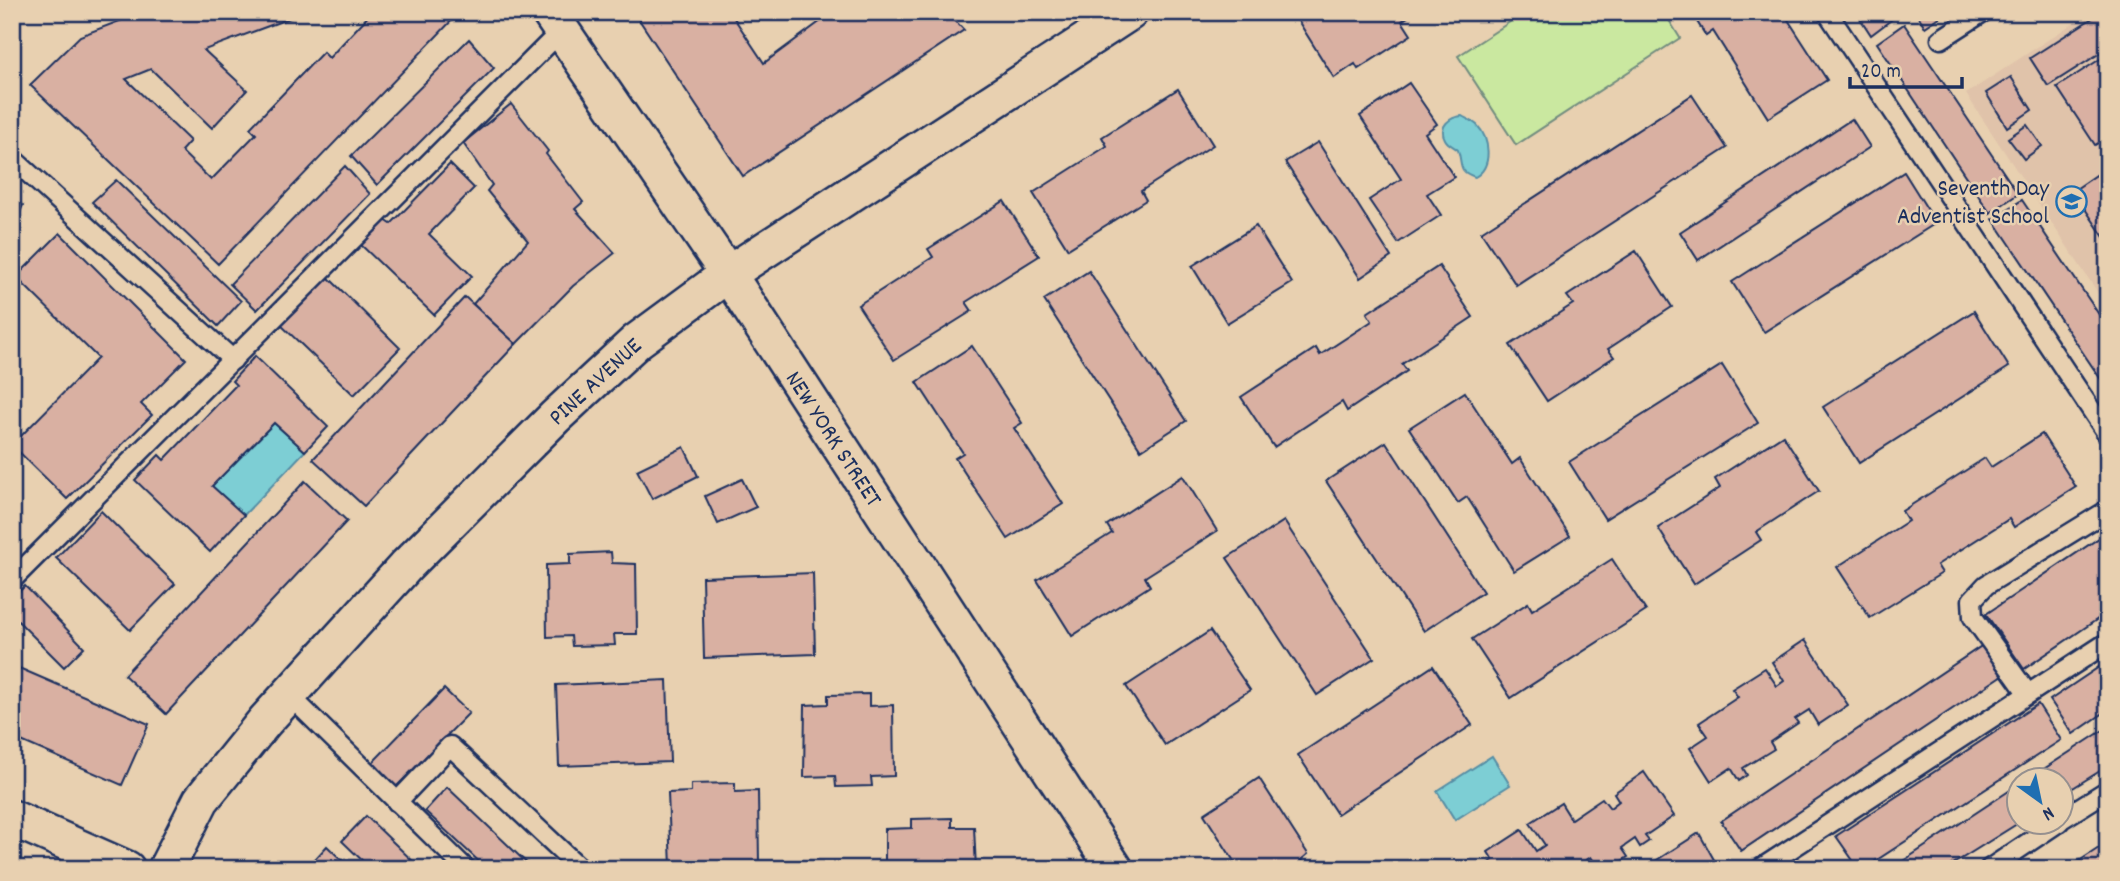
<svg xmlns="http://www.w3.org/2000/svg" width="2120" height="881" font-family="Dekko,sans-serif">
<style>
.built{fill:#e0c3aa}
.green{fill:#cae8a0;stroke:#728c7f;stroke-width:2}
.water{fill:#7dced4;stroke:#568ea5;stroke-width:2}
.building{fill:#d9b0a2;stroke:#1b2f5e;stroke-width:2}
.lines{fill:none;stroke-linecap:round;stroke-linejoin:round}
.lane-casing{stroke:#1b2f5e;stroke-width:23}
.street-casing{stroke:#1b2f5e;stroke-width:40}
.lane{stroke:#e8d0b0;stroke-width:18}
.street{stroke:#e8d0b0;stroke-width:35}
.labels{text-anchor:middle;stroke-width:5;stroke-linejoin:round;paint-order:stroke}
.poi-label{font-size:24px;fill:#1b2f5e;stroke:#e8d0b0;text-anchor:end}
.street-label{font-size:24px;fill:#1b2f5e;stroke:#e8d0b0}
</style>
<rect width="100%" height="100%" fill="#e8d0b0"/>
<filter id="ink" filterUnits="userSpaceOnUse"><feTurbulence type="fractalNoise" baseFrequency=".0143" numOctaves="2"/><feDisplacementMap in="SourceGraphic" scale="14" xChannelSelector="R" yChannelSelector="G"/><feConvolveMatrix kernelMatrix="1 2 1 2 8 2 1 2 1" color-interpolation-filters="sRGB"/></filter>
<g filter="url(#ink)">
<polygon class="built" points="2090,12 2108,12 2108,308 1966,94"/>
<polygon class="green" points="1525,12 1664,12 1680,38 1516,145 1458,56"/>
<g class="water">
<path d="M 1462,116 C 1467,119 1473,121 1477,125 C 1490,139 1493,167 1475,177 C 1457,171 1463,165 1458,150 C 1454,146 1448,145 1445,139 C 1438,126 1450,117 1462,116 Z"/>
<polygon points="274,423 305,451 244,515 212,486"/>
<polygon points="1492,756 1510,785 1455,820 1437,791"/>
</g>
<g class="building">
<polygon points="143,12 306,12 204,50 247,90 212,128 151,69 126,79 190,141 181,151 211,180 256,134 250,128 323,52 329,58 372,12 454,12 457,15 218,264 30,85 80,36"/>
<polygon points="634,12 730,12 764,63 829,15 827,12 947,12 964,30 743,176"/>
<polygon points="1308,12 1415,12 1402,21 1411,35 1358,69 1355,64 1334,78 1297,19"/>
<polygon points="1691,12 1783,12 1827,80 1768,118 1713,31 1706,36"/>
<polygon points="1856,12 1898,12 1899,14 1871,35"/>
<polygon points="1916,12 1947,12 1925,27"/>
<polygon points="2102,12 2108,12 2108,48 2048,86 2030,58"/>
<polygon points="1904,24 2018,194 1990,213 1877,43"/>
<polygon points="469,39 494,68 377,185 351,156"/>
<polygon points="2108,54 2108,137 2095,145 2057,87"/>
<polygon points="2011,77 2032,110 2007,127 1986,93"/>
<polygon points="1409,83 1437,124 1425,133 1454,177 1427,194 1441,215 1398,243 1369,200 1401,179 1360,116"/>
<polygon points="1178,89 1213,145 1141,191 1146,200 1068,249 1033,193 1107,146 1102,137"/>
<polygon points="1692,95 1727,148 1516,285 1481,232"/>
<polygon points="511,104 548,151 546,154 583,202 575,209 615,253 573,286 516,344 473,304 528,241 487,191 492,185 463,143"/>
<polygon points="1852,119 1870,147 1698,260 1680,232"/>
<polygon points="2027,125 2042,146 2024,159 2008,138"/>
<polygon points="1318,142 1391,257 1360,278 1285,162"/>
<polygon points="450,164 474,188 429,234 472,276 434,315 360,244 385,220 391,224"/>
<polygon points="345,166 370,194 257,310 230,284"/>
<polygon points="2108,167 2108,243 2073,191"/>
<polygon points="1904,172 1936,223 1764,332 1732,282"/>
<polygon points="116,180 241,301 218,326 92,202"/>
<polygon points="2022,200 2108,328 2108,390 1993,219"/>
<polygon points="12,201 23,205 12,232"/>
<polygon points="1004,201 1039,256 966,302 972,311 894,360 858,305 933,257 928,249"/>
<polygon points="1256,226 1292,283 1227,323 1192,266"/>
<polygon points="60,233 186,359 141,404 152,415 67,499 12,445 98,358 16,277"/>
<polygon points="1636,251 1672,307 1608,349 1614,357 1547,401 1510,345 1573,304 1567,296"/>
<polygon points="1439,266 1473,317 1402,364 1407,371 1347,411 1342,402 1274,447 1241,397 1316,348 1320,355 1372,321 1367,313"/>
<polygon points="1089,271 1186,421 1141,450 1044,300"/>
<polygon points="327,276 400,348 354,395 280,324"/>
<polygon points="465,297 516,344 364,506 313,459"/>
<polygon points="1974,311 2009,367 1859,463 1823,407"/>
<polygon points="972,346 1022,423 1014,428 1063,504 1008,539 955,458 963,453 917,382"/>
<polygon points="255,356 328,427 305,451 274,423 212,486 244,515 210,552 135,480 159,455 164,460 236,385 232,381"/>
<polygon points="1722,365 1758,423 1605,519 1569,462"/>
<polygon points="1465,392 1512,464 1520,458 1570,536 1514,571 1467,497 1458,503 1409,428"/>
<polygon points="2042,434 2076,487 2014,527 2009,519 1937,565 1942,573 1870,618 1837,567 1908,521 1902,511 1985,458 1991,467"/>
<polygon points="1783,435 1819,491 1756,532 1761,540 1694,584 1658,528 1720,488 1715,479"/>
<polygon points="1386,442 1483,592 1424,631 1326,481"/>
<polygon points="684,447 698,476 652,499 637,470"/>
<polygon points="1183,476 1217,531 1145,577 1150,586 1072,636 1037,580 1112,533 1107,525"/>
<polygon points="742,479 756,507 718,524 705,496"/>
<polygon points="305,481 347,521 166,714 124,675"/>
<polygon points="101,511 175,584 130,630 56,558"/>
<polygon points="1284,521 1374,658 1317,695 1227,558"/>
<polygon points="2108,532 2108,612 2024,669 1986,614"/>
<polygon points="611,552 612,563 636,564 637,634 614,634 615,645 572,646 571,636 547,637 546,565 570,564 570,554"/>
<polygon points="1612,559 1646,611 1511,698 1472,639 1528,603 1532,610"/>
<polygon points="813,573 815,654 704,658 702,577"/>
<polygon points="25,586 84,647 64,667 12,615 12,598"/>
<polygon points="1210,631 1250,690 1165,745 1126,686"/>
<polygon points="1805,640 1848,705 1818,725 1809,710 1795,719 1798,723 1770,742 1774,749 1743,768 1747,775 1739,781 1731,768 1711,781 1690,748 1708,736 1699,723 1738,697 1732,689 1765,668 1777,686 1784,681 1772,662"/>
<polygon points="1983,645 2003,675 1741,851 1721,821"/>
<polygon points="2108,661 2108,710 2073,734 2050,700"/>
<polygon points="12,665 149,724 122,785 12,737"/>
<polygon points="1433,666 1472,725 1337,814 1298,755"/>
<polygon points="667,680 670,762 559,766 556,685"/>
<polygon points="444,689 469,713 396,787 373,762"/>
<polygon points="869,694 869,706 893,705 894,776 871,777 872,786 836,787 835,776 804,777 805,705 828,704 828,695"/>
<polygon points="2038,704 2061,740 1863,869 1859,869 1836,836"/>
<polygon points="2108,727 2108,766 2060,796 2060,780 2027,780"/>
<polygon points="1644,772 1674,816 1645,836 1649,841 1640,847 1635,839 1622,848 1628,857 1609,869 1599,869 1591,857 1573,869 1480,869 1493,860 1488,852 1522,830 1536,851 1545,845 1530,823 1561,803 1571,819 1602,798 1610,808 1619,801 1614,793"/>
<polygon points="1259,778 1308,854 1301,860 1307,869 1239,869 1204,814"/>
<polygon points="735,783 735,792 758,791 759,864 742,864 742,869 691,869 691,866 671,867 668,793 691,792 691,784"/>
<polygon points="2018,785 2020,822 1945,869 1891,869"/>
<polygon points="447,787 533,869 487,869 425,811"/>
<polygon points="366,816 421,869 371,869 342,841"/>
<polygon points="952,818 952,827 974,827 976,869 885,869 885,829 912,828 912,819"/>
<polygon points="1699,833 1717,865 1711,869 1643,869"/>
<polygon points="2108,842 2108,869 2067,869"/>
<polygon points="327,846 351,869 306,869"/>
</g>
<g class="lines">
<defs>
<g id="lane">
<polyline points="1827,12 2108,435"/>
<polyline points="1941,39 1983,12"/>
<polyline points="12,158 233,360"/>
<polyline points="12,578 15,577 561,31"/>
<polyline points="2028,694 1973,617 1972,600 1986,585 2108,510"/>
<polyline points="289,695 466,869"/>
<polyline points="397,802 450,746 581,869"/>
<polyline points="2060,820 2108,790"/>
<polyline points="1760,869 2108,642"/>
<polyline points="1989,869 2059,822"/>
</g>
<g id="street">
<path id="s1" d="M 549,12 L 728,274 L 1115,869"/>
<polyline points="12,818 127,869"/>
<path id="s2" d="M 166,869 L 201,800 L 265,721 L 407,565 L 555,417 L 637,341 L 728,274 L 1130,12"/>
</g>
</defs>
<use href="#lane" class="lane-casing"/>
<use href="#street" class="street-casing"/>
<use href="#lane" class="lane"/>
<use href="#street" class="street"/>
</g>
</g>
<defs>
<symbol id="school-ring" viewBox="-11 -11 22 22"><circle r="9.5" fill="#e8d0b0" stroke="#1f6fb2" stroke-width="1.5"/><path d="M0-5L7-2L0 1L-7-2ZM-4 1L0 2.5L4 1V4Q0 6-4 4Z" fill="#1f6fb2"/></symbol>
</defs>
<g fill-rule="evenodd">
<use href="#school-ring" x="2054" y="184" width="35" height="35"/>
</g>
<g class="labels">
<g class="poi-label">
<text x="2049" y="195">Seventh Day<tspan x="2049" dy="28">Adventist School</tspan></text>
</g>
<g class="street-label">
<text dy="8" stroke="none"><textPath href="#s2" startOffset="653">PINE AVENUE</textPath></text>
<text dy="8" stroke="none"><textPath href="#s1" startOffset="513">NEW YORK STREET</textPath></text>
</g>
</g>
<rect width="2120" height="881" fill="none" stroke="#e8d0b0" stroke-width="42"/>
<rect x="21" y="21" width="2078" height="839" fill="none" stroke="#1b2f5e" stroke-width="2.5" filter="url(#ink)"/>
<g transform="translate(2040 801) rotate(147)"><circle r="33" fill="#e8d0b0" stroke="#96908f" stroke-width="2"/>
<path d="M0-5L12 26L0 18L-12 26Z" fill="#1f6fb2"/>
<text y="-10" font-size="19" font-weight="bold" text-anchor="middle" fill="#1b2f5e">N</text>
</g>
<path d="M1850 77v10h112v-10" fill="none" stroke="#1b2f5e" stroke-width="3.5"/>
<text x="1861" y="77" font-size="21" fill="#1b2f5e" stroke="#e8d0b0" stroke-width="5" paint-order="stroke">20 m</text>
</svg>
